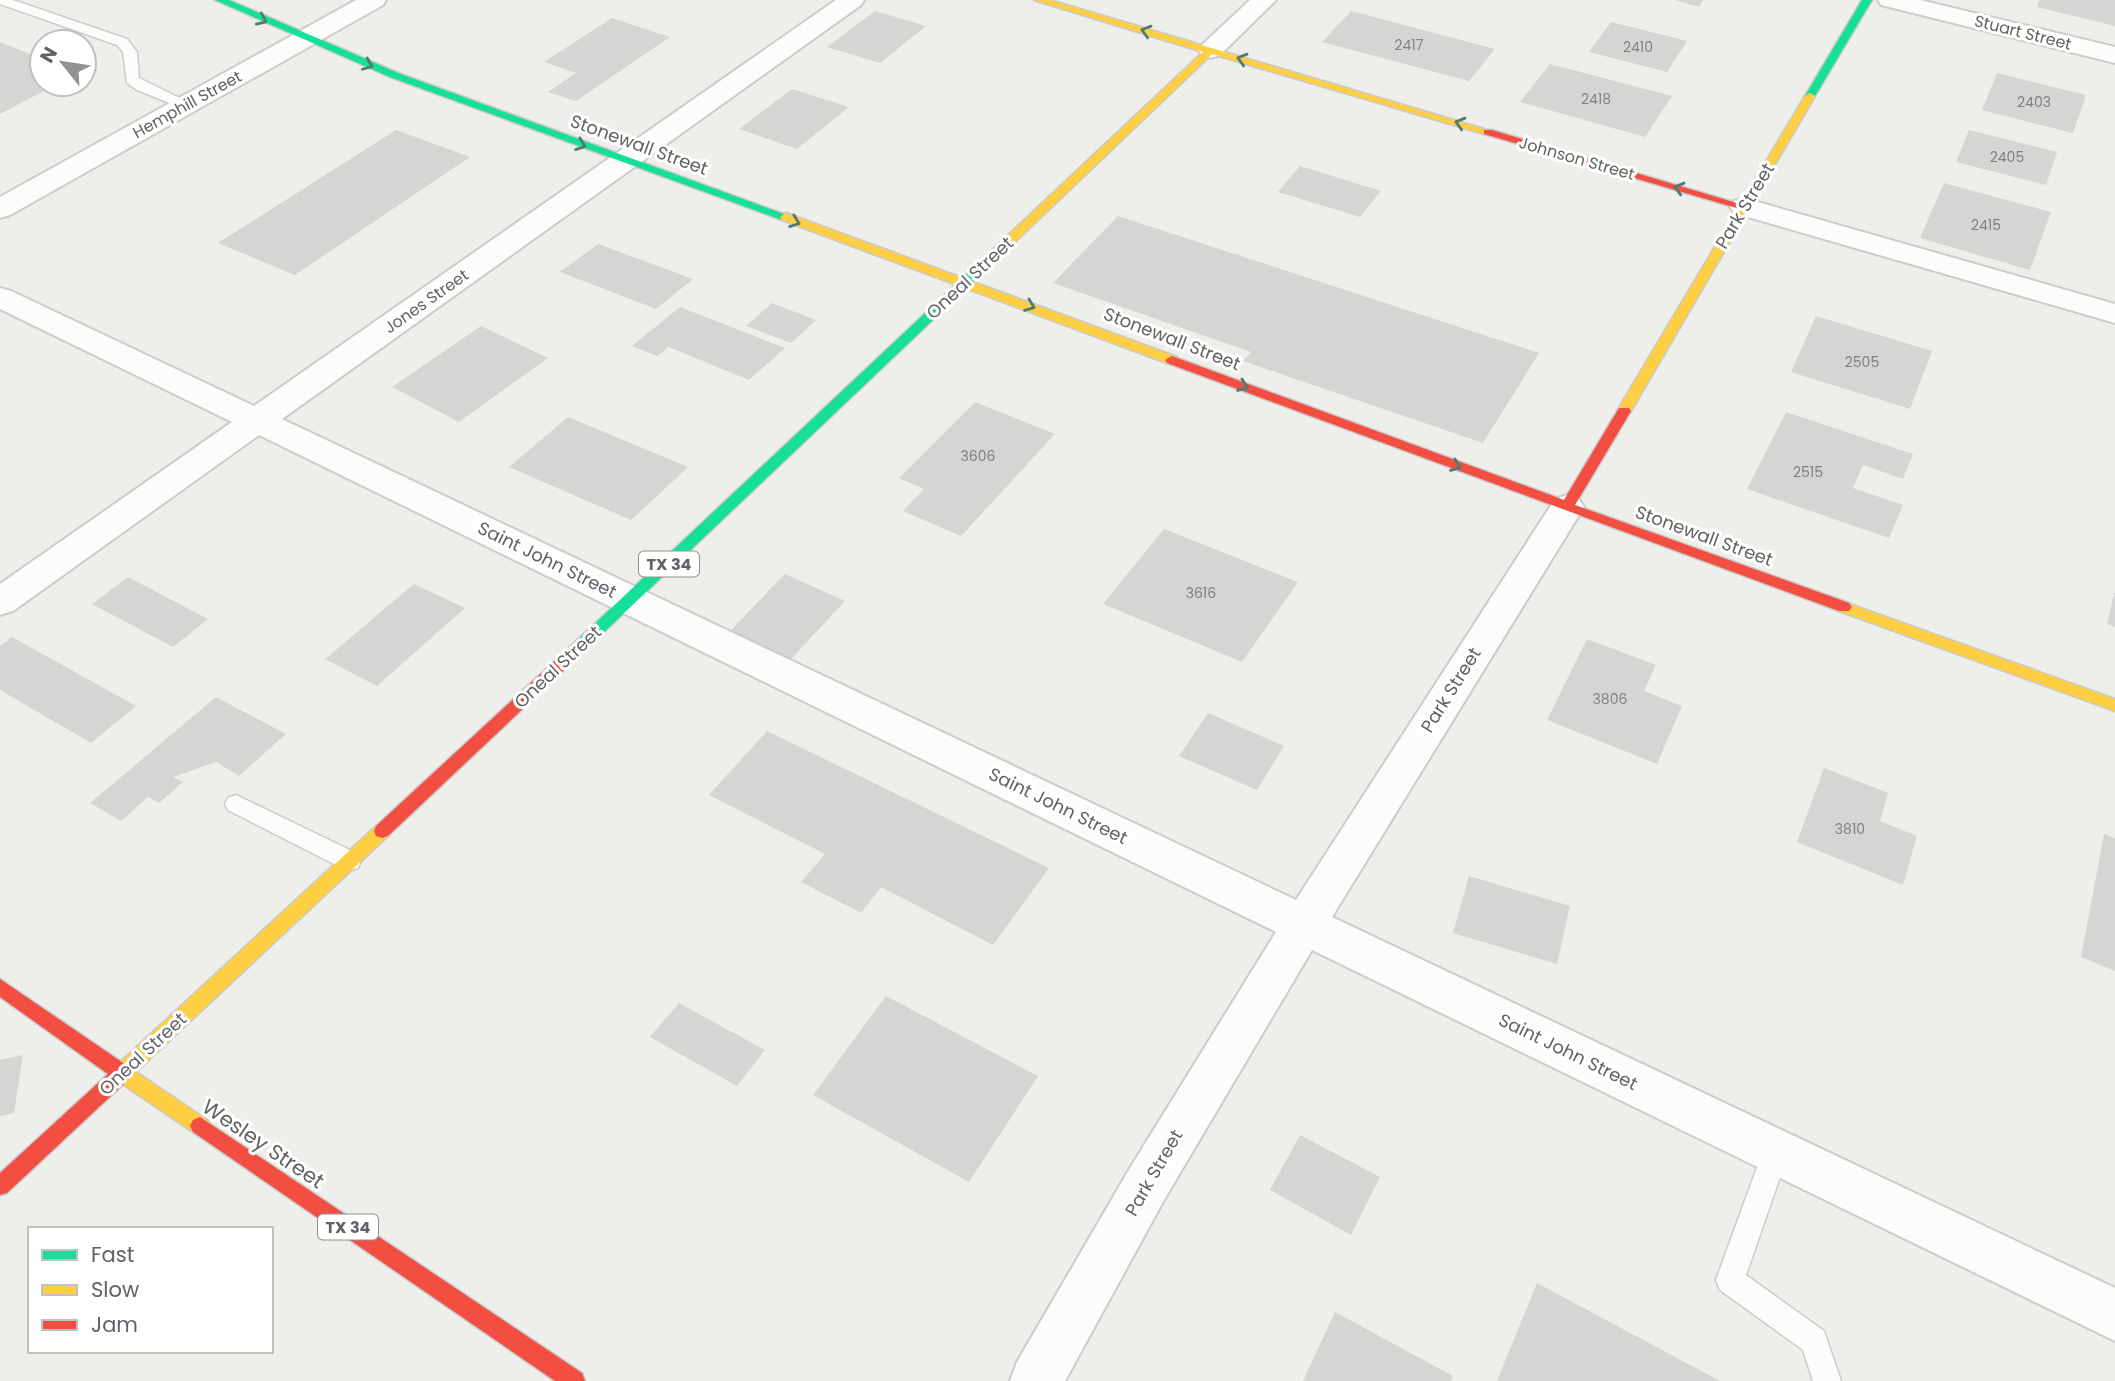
<svg xmlns="http://www.w3.org/2000/svg" width="2115" height="1381" font-family="Poppins,sans-serif">
<style>
.building{fill:#d5d5d3}
.lines{fill:none;stroke-linecap:round;stroke-linejoin:round}
.lane-casing{stroke:#cbcccb;stroke-width:3}
.street-casing{stroke:#cbcccb;stroke-width:4}
.fast-casing{stroke:#cacaca;stroke-width:3}
.slow-casing{stroke:#cacaca;stroke-width:3}
.jam-casing{stroke:#cacaca;stroke-width:3}
.lane{fill:#fcfcfc;fill-rule:evenodd}
.street{fill:#fcfcfc;fill-rule:evenodd}
.fast{fill:#16e098;fill-rule:evenodd}
.slow{fill:#ffcf43;fill-rule:evenodd}
.jam{fill:#f24e42;fill-rule:evenodd}
.oneway{stroke:#507b71}
.labels{text-anchor:middle;stroke-width:6;stroke-linejoin:round;paint-order:stroke}
.number-label{font-size:14px;fill:#7e8083}
.far-street-label{font-size:16px;fill:#5f6267;stroke:#fff}
.shield{fill:#fff;stroke:#8f9195;stroke-width:2}
.shield-label{font-size:16px;font-weight:bold;fill:#5f6267}
.street-label{font-size:18px;fill:#5f6267;stroke:#fff}
.near-street-label{font-size:21px;fill:#5f6267;stroke:#fff}
</style>
<rect width="100%" height="100%" fill="#eeeeea"/>
<g class="building">
<polygon points="1675,0 1703,0 1699,7"/>
<polygon points="2040,0 2115,0 2115,26 2037,7"/>
<polygon points="875,11 926,26 880,63 827,47"/>
<polygon points="1351,11 1495,49 1469,81 1322,42"/>
<polygon points="612,18 670,37 576,101 548,92 576,73 544,62"/>
<polygon points="1611,22 1687,41 1667,72 1589,52"/>
<polygon points="0,42 42,59 42,84 57,84 0,114"/>
<polygon points="1550,64 1672,96 1645,137 1520,102"/>
<polygon points="1997,73 2086,95 2073,133 1982,110"/>
<polygon points="792,89 849,107 797,149 739,129"/>
<polygon points="396,130 470,157 295,275 218,243"/>
<polygon points="1969,130 2057,152 2046,185 1956,162"/>
<polygon points="1300,166 1381,191 1360,217 1278,192"/>
<polygon points="1944,183 2051,212 2030,270 1920,238"/>
<polygon points="1118,216 1539,353 1483,443 1243,361 1251,352 1053,283"/>
<polygon points="598,244 693,279 656,309 560,272"/>
<polygon points="772,303 816,320 791,343 746,326"/>
<polygon points="680,307 785,348 749,380 669,347 657,356 632,346"/>
<polygon points="1816,316 1932,351 1910,409 1791,372"/>
<polygon points="481,326 548,358 459,422 392,387"/>
<polygon points="975,402 1055,434 961,536 903,511 924,489 899,478"/>
<polygon points="1786,412 1913,454 1903,479 1863,465 1853,488 1903,505 1889,538 1747,489"/>
<polygon points="568,417 688,467 631,520 509,467"/>
<polygon points="1164,529 1298,582 1242,662 1103,604"/>
<polygon points="785,574 845,601 790,660 729,632"/>
<polygon points="128,577 208,619 173,647 92,604"/>
<polygon points="414,584 465,608 377,686 325,659"/>
<polygon points="2114,593 2115,593 2115,627 2107,624"/>
<polygon points="12,637 136,706 91,743 0,690 0,646"/>
<polygon points="1587,639 1656,665 1644,691 1682,706 1657,764 1547,720"/>
<polygon points="216,697 286,734 239,776 216,762 173,777 183,782 159,803 148,797 121,821 90,803"/>
<polygon points="1208,713 1284,746 1257,790 1179,756"/>
<polygon points="767,731 1049,868 993,945 881,887 861,913 801,882 825,854 709,795"/>
<polygon points="1824,768 1888,793 1880,821 1917,836 1903,885 1797,842"/>
<polygon points="2104,834 2115,838 2115,971 2081,957"/>
<polygon points="1469,876 1570,906 1557,964 1453,933"/>
<polygon points="886,996 1038,1076 969,1182 813,1095"/>
<polygon points="679,1003 765,1050 737,1086 650,1037"/>
<polygon points="23,1055 14,1113 0,1116 0,1060"/>
<polygon points="1300,1135 1380,1177 1351,1235 1270,1190"/>
<polygon points="1537,1283 1720,1381 1497,1381"/>
<polygon points="1335,1312 1453,1376 1451,1381 1303,1381"/>
</g>
<g class="lines">
<defs>
<g id="lane">
<polygon points="0,0 13,0 127,39 137,52 139,78 194,105 187,109 182,108 137,90 127,83 123,52 117,45 0,4"/>
<polygon points="236,795 358,854 361,861 358,868 350,870 342,868 228,810 225,804 228,798"/>
<polygon points="1776,1139 1785,1142 1789,1151 1746,1275 1824,1331 1841,1381 1813,1381 1803,1350 1720,1290 1716,1280 1763,1151 1767,1142"/>
</g>
<g id="street">
<polygon points="356,0 386,0 383,5 10,215 0,218 0,197"/>
<polygon points="836,0 864,0 861,5 282,419 1296,900 1555,499 1567,495 1579,499 1584,507 1332,917 2115,1288 2115,1341 1312,950 1164,1200 1065,1381 1010,1381 1017,1362 1130,1168 1276,932 259,435 13,611 0,615 0,584 232,422 0,309 0,288 11,291 254,406"/>
<polygon points="1250,0 1276,0 1220,55 1211,58 1202,55 1198,50 1202,45"/>
<polygon points="1878,0 1920,0 2115,47 2115,63 1881,5"/>
<polygon points="1744,198 2115,304 2115,323 1734,213 1730,207 1734,201"/>
</g>
<g id="fast">
<polygon points="215,0 229,0 398,73 792,217 790,220 782,220 390,77"/>
<polygon points="1862,0 1872,0 1815,96 1806,98 1805,96"/>
<polygon points="991,254 997,258 995,261 582,653 572,653 569,649 572,645 987,255"/>
</g>
<g id="slow">
<polygon points="1034,0 1050,0 1494,132 1484,134 1212,54 995,261 987,261 987,255 1203,52"/>
<polygon points="1810,93 1815,96 1631,411 1629,414 1619,414 1617,411 1805,96"/>
<polygon points="786,213 1177,357 1179,360 1172,364 1167,363 782,220 780,217"/>
<polygon points="1844,602 2115,699 2115,711 1839,611 1836,607 1839,603"/>
<polygon points="382,824 388,826 390,831 388,836 136,1072 207,1120 210,1126 207,1132 200,1135 193,1132 115,1079 113,1073 115,1067 376,826"/>
</g>
<g id="jam">
<polygon points="1484,130 1492,130 1750,207 1748,209 1740,209 1484,134"/>
<polygon points="1172,356 1564,500 1619,408 1629,408 1631,411 1575,505 1849,603 1852,607 1849,611 1839,611 1167,363 1165,360"/>
<polygon points="577,643 582,645 585,649 582,653 388,836 382,838 376,836 374,831 376,826 572,645"/>
<polygon points="0,979 129,1067 131,1073 129,1079 7,1193 0,1195 0,1173 108,1074 0,997"/>
<polygon points="200,1117 582,1373 585,1381 555,1381 193,1132 190,1126 193,1120"/>
</g>
</defs>
<use href="#lane" class="lane-casing"/>
<use href="#street" class="street-casing"/>
<use href="#fast" class="fast-casing"/>
<use href="#slow" class="slow-casing"/>
<use href="#jam" class="jam-casing"/>
<use href="#lane" class="lane"/>
<use href="#street" class="street"/>
<use href="#fast" class="fast"/>
<use href="#slow" class="slow"/>
<use href="#jam" class="jam"/>
</g>
<defs><path id="oneway-chevron" d="M-2-3.5L2.5 0L-2 3.5" fill="none" stroke-width="1.6" stroke-linecap="round" stroke-linejoin="round" transform="scale(1.75)"/></defs>
<g class="oneway">
<use href="#oneway-chevron" transform="translate(262 20) rotate(24)"/>
<use href="#oneway-chevron" transform="translate(1146 31) rotate(-164)"/>
<use href="#oneway-chevron" transform="translate(1242 59) rotate(-164)"/>
<use href="#oneway-chevron" transform="translate(368 65) rotate(23)"/>
<use href="#oneway-chevron" transform="translate(1460 123) rotate(-164)"/>
<use href="#oneway-chevron" transform="translate(581 145) rotate(20)"/>
<use href="#oneway-chevron" transform="translate(1679 188) rotate(-164)"/>
<use href="#oneway-chevron" transform="translate(795 222) rotate(20)"/>
<use href="#oneway-chevron" transform="translate(1030 306) rotate(21)"/>
<use href="#oneway-chevron" transform="translate(1243 386) rotate(21)"/>
<use href="#oneway-chevron" transform="translate(1456 466) rotate(21)"/>
</g>
<g class="labels">
<g class="number-label">
<text x="1409" y="50">2417</text>
<text x="1638" y="52">2410</text>
<text x="1596" y="104">2418</text>
<text x="2034" y="107">2403</text>
<text x="2007" y="162">2405</text>
<text x="1986" y="230">2415</text>
<text x="1862" y="367">2505</text>
<text x="978" y="461">3606</text>
<text x="1808" y="477">2515</text>
<text x="1201" y="598">3616</text>
<text x="1610" y="704">3806</text>
<text x="1850" y="834">3810</text>
</g>
<g class="far-street-label">
<text transform="translate(2023 32) rotate(14)" y="6">Stuart Street</text>
<text transform="translate(187 104) rotate(-29)" y="6">Hemphill Street</text>
<text transform="translate(1577 158) rotate(16)" y="6">Johnson Street</text>
<text transform="translate(426 301) rotate(-35)" y="6">Jones Street</text>
</g>
<g class="shield">
<rect x="639" y="551.5" width="60" height="25" rx="5"/>
<rect x="318" y="1214.5" width="60" height="25" rx="5"/>
</g>
<g class="shield-label">
<text x="669" y="570">TX 34</text>
<text x="348" y="1233">TX 34</text>
</g>
<g class="street-label">
<text transform="translate(639 145) rotate(20)" y="6">Stonewall Street</text>
<text transform="translate(1745 206) rotate(-59)" y="6">Park Street</text>
<text transform="translate(970 278) rotate(-43)" y="6">Oneal Street</text>
<text transform="translate(1172 339) rotate(21)" y="6">Stonewall Street</text>
<text transform="translate(1704 536) rotate(20)" y="6">Stonewall Street</text>
<text transform="translate(547 560) rotate(26)" y="6">Saint John Street</text>
<text transform="translate(558 667) rotate(-43)" y="6">Oneal Street</text>
<text transform="translate(1451 690) rotate(-58)" y="6">Park Street</text>
<text transform="translate(1058 806) rotate(26)" y="6">Saint John Street</text>
<text transform="translate(1568 1052) rotate(26)" y="6">Saint John Street</text>
<text transform="translate(143 1054) rotate(-43)" y="6">Oneal Street</text>
<text transform="translate(1154 1173) rotate(-60)" y="6">Park Street</text>
</g>
<g class="near-street-label">
<text transform="translate(263 1144) rotate(34)" y="7">Wesley Street</text>
</g>
</g>
<rect x="28" y="1227" width="245" height="126" fill="#ffffff" stroke="#bfc0c2" stroke-width="2"/>
<rect x="42" y="1250" width="35" height="10" fill="#16e098" stroke="#bfc0c2" stroke-width="2"/>
<text x="91" y="1262" font-size="21" fill="#5f6267">Fast</text>
<rect x="42" y="1285" width="35" height="10" fill="#ffcf43" stroke="#bfc0c2" stroke-width="2"/>
<text x="91" y="1297" font-size="21" fill="#5f6267">Slow</text>
<rect x="42" y="1320" width="35" height="10" fill="#f24e42" stroke="#bfc0c2" stroke-width="2"/>
<text x="91" y="1332" font-size="21" fill="#5f6267">Jam</text>
<g transform="translate(63 63) rotate(300)"><circle r="33" fill="#ffffff" stroke="#bfc0c2" stroke-width="2"/>
<path d="M0-5L12 26L0 18L-12 26Z" fill="#919395"/>
<text y="-10" font-size="19" font-weight="bold" text-anchor="middle" fill="#5f6267">N</text>
</g>
</svg>
